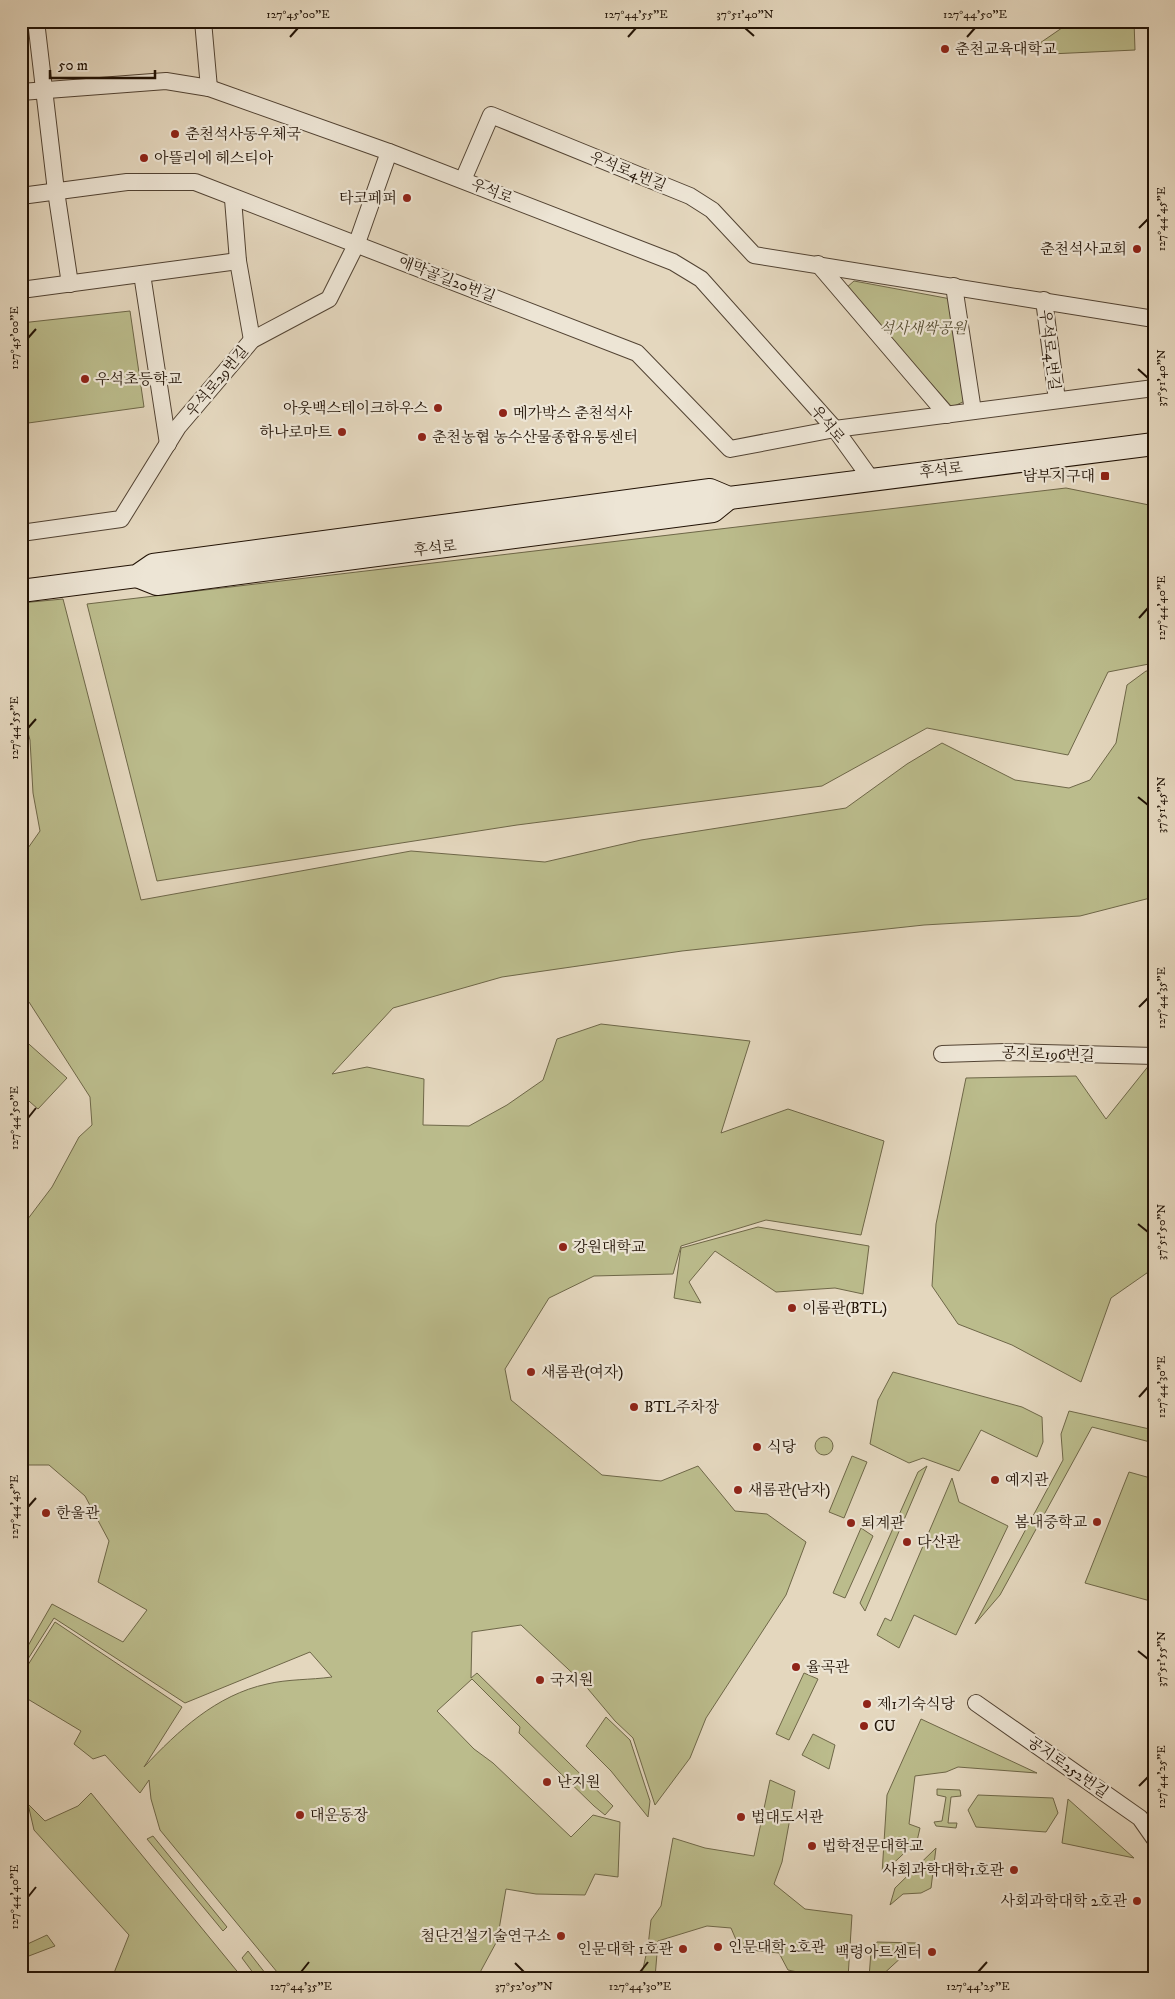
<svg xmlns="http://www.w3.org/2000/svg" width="1175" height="1999" font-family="'IM FELL DW Pica','Noto Serif KR',serif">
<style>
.green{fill:#bbbc8c;stroke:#6e6748}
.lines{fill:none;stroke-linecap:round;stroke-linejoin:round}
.street-casing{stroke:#524333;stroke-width:18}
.secondary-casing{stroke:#211205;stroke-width:24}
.street{stroke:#ede5d5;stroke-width:16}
.secondary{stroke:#ede5d5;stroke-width:22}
.ticks{fill:none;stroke:#211205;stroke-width:2}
.poi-dot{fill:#8f2418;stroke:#ede5d5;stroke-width:2}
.labels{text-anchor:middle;stroke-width:4.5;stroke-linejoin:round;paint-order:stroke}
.poi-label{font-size:15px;fill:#211205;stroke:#ede5d5;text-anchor:start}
.street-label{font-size:15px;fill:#211205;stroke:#ede5d5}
.park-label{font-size:15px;font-style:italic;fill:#574e34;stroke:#ede5d5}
.neatline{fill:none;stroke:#211205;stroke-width:2}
.ticks-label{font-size:12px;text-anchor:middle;fill:#211205}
</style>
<rect width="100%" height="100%" fill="#e4d7be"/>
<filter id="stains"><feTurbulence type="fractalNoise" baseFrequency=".004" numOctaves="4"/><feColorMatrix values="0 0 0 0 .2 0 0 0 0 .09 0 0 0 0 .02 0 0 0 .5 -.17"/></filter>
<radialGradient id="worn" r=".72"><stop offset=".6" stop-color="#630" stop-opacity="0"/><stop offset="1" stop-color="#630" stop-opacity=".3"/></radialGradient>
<g class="green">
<polygon points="1072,21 1134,21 1135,50 1050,54 1040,43"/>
<polygon points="854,281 951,299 967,400 952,407 846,288"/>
<polygon points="130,311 144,407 21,424 21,323"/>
<polygon points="1066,488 1154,506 1154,663 1108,672 1068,755 927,728 822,786 517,825 157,881 87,604"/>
<path d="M 63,599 L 141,900 L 411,851 L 545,862 L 641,840 L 846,808 L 907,764 L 942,743 L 1015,780 L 1069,788 L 1090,780 L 1116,743 L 1127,685 L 1146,671 L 1154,671 L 1154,897 L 1080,916 L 924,925 L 682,951 L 502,977 L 393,1008 L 332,1074 L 367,1067 L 424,1079 L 423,1125 L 469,1126 L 507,1105 L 543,1080 L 557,1039 L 601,1024 L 750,1041 L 721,1133 L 788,1109 L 884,1141 L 861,1235 L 766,1220 L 681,1246 L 673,1274 L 594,1276 L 549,1298 L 505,1369 L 511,1400 L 602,1475 L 661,1481 L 698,1466 L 735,1511 L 767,1514 L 806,1542 L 786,1595 L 706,1718 L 690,1758 L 655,1805 L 633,1738 L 615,1721 L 583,1683 L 521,1625 L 472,1632 L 471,1678 L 477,1673 L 613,1806 L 605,1815 L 594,1806 L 519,1733 L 520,1727 L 472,1679 L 437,1711 L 474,1749 L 493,1763 L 571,1837 L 593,1815 L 620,1822 L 618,1877 L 595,1874 L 585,1895 L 536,1894 L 506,1889 L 497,1941 L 477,1978 L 282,1978 L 160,1830 L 151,1799 L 149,1780 L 140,1793 L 105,1755 L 93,1759 L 74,1744 L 81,1731 L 21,1695 L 21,1676 L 55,1622 L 182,1707 L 144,1767 C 178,1731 216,1695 267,1684 C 288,1679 310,1680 332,1677 L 310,1652 L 185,1703 L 54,1618 L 21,1670 L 21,1658 L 52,1604 L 123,1642 L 147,1610 L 98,1582 L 109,1541 L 85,1496 L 49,1465 L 21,1465 L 21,1228 L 52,1187 L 79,1137 L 92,1125 L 90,1097 L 29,1002 L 21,998 L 21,858 L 40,831 L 33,793 L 30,740 L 21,707 L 21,603 Z"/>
<polygon points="21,1037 67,1078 38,1109 21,1094"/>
<polygon points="1154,1059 1154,1268 1111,1298 1081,1382 1012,1345 958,1324 932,1286 936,1224 966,1078 1076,1076 1106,1119"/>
<polygon points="758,1227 869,1246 863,1294 835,1288 776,1292 715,1251 689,1282 701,1303 674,1298 681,1248"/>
<polygon points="893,1372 1022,1407 1042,1417 1043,1442 1037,1457 981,1430 959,1471 923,1458 909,1463 870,1444 878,1400"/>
<polygon points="1069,1411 1154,1430 1154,1443 1092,1427 1000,1595 975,1624 1063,1460 1061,1434"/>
<circle cx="824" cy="1446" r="9"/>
<polygon points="852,1456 867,1462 844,1518 829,1512"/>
<polygon points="927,1466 865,1611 860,1603 918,1472"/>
<polygon points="1129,1472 1154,1479 1154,1602 1085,1583"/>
<polygon points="952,1478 959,1502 1008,1526 956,1635 914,1615 899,1648 877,1635 885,1618 891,1621"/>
<polygon points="861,1528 873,1536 845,1598 833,1593"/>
<polygon points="804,1673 818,1679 789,1740 776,1734"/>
<polygon points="606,1717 630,1740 650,1801 648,1817 611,1771 586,1746"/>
<polygon points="921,1719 1037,1773 958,1767 946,1772 915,1776 909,1824 920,1828 917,1841 882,1874 887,1795"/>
<polygon points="813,1734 835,1745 829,1769 802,1755"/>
<polygon points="770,1780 795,1791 782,1862 774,1884 805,1909 852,1915 848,1978 826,1978 788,1970 779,1953 740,1949 731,1928 707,1926 658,1941 655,1978 641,1978 648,1946 651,1920 661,1906 673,1838 705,1848 754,1856"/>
<polygon points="937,1789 960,1790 961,1796 951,1797 948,1823 957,1823 956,1828 936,1826 934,1822 942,1821 946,1797 937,1795"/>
<polygon points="91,1793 241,1976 242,1978 112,1978 129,1935 34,1830 28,1804 45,1821 78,1806"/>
<polygon points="978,1795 1053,1798 1058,1813 1046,1832 976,1827 968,1810"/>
<polygon points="1068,1799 1134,1858 1062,1843"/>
<polygon points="153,1836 227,1927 223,1931 147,1839"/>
<polygon points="936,1848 931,1888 921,1893 903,1894 890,1905 895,1888"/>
<polygon points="47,1935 55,1946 21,1959 21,1947"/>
<polygon points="877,1942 917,1943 879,1978 869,1978 871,1951"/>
<polygon points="248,1951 269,1978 257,1978 242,1958"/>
</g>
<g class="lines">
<defs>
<g id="street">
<polyline points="36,21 56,191 70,284"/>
<polyline points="203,21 209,88"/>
<polyline points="21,92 166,81 209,88 389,152 673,262 701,279 835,429 871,479"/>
<polyline points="463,180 491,115 690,196 712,210 754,255 1154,319"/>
<polyline points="21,196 127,182 195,182 637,353 730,449 835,429 1154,388"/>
<polyline points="233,199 238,261 252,340"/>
<polyline points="818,264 947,415"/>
<polyline points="142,274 168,444"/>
<polyline points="954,286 973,411"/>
<polyline points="21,290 238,261"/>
<polyline points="1044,300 1057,400"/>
<polyline points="21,533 121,519 178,427 252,340 329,299 357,243 389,152"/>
<polyline points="942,1054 1005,1052 1154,1056"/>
<polyline points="976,1703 1140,1818 1154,1838"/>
</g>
<g id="secondary">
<polyline points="137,576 157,584 713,511 729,498"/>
<polyline points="21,591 137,576 153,565 710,490 729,498 1154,444"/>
</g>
</defs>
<use href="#street" class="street-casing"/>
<use href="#secondary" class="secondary-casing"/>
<use href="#street" class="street"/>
<use href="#secondary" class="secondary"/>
</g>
<path class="ticks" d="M 745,28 L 754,36M 290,37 L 298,28M 628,37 L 636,28M 967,37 L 975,28M 1139,228 L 1148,219M 28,338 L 36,329M 1138,369 L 1148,378M 1139,618 L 1148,608M 28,728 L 36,719M 1138,797 L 1148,805M 1139,1007 L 1148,998M 28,1118 L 36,1108M 1138,1224 L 1148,1232M 1139,1397 L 1148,1387M 28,1507 L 36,1498M 1138,1651 L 1148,1659M 1139,1786 L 1148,1777M 28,1897 L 36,1887M 515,1963 L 524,1972M 301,1972 L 309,1962M 640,1972 L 648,1962M 978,1972 L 987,1962"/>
<g class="poi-dot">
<circle cx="945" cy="49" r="5"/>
<circle cx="175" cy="134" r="5"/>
<circle cx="144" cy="158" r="5"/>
<circle cx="407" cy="198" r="5"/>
<circle cx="1137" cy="249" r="5"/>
<circle cx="85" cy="379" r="5"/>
<circle cx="438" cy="408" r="5"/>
<circle cx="503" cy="413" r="5"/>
<circle cx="342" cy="432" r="5"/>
<circle cx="422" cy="437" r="5"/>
<rect x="1100" y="471" width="10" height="10" rx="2.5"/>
<circle cx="563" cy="1247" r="5"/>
<circle cx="792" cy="1308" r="5"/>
<circle cx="531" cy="1372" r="5"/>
<circle cx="634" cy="1407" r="5"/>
<circle cx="757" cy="1447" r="5"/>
<circle cx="995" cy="1480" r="5"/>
<circle cx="738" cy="1490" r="5"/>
<circle cx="46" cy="1513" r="5"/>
<circle cx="1097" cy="1522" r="5"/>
<circle cx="851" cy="1523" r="5"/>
<circle cx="907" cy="1542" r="5"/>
<circle cx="796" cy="1667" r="5"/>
<circle cx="540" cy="1680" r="5"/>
<circle cx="867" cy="1704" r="5"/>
<circle cx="864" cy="1726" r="5"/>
<circle cx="547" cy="1782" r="5"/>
<circle cx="300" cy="1815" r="5"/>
<circle cx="741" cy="1817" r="5"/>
<circle cx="812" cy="1846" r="5"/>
<circle cx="1014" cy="1870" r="5"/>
<circle cx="1137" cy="1901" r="5"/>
<circle cx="561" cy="1936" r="5"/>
<circle cx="718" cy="1947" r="5"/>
<circle cx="683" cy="1949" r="5"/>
<circle cx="932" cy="1952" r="5"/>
</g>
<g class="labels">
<g class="poi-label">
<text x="955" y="54">춘천교육대학교</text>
<text x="185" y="139">춘천석사동우체국</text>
<text x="154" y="163">아뜰리에 헤스티아</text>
<text x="397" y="203" text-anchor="end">타코페퍼</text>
<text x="1127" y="254" text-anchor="end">춘천석사교회</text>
<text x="95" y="384">우석초등학교</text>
<text x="428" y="413" text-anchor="end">아웃백스테이크하우스</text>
<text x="513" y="418">메가박스 춘천석사</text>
<text x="332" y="437" text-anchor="end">하나로마트</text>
<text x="432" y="442">춘천농협 농수산물종합유통센터</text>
<text x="1095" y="481" text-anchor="end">남부지구대</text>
<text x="573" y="1252">강원대학교</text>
<text x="802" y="1313">이룸관(BTL)</text>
<text x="541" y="1377">새롬관(여자)</text>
<text x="644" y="1412">BTL주차장</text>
<text x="767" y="1452">식당</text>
<text x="1005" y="1485">예지관</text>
<text x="748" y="1495">새롬관(남자)</text>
<text x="56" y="1518">한울관</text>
<text x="1087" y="1527" text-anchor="end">봄내중학교</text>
<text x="861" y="1528">퇴계관</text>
<text x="917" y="1547">다산관</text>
<text x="806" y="1672">율곡관</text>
<text x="550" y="1685">국지원</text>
<text x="877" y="1709">제1기숙식당</text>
<text x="874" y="1731">CU</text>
<text x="557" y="1787">난지원</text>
<text x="310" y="1820">대운동장</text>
<text x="751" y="1822">법대도서관</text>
<text x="822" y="1851">법학전문대학교</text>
<text x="1004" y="1875" text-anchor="end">사회과학대학1호관</text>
<text x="1127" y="1906" text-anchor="end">사회과학대학 2호관</text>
<text x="551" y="1941" text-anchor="end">첨단건설기술연구소</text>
<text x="728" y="1952">인문대학 2호관</text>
<text x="673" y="1954" text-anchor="end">인문대학 1호관</text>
<text x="922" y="1957" text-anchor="end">백령아트센터</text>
</g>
<g class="street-label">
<text transform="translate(628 171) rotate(22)" y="5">우석로4번길</text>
<text transform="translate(492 191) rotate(21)" y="5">우석로</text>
<text transform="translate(447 279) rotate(21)" y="5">애막골길20번길</text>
<text transform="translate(1050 350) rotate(83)" y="5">우석로4번길</text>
<text transform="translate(217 381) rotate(-50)" y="5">우석로29번길</text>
<text transform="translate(828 424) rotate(50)" y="5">우석로</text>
<text transform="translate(941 470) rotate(-7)" y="5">후석로</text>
<text transform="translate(435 548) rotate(-7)" y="5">후석로</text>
<text transform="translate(1048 1054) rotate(2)" y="5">공지로196번길</text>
<text transform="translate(1068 1767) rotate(35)" y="5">공지로252번길</text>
</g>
<g class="park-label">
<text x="923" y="333">석사새싹공원</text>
</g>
</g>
<rect width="1175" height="1999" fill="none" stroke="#e4d7be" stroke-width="55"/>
<path d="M50 70v8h105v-8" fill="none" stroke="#211205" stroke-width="2.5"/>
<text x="58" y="70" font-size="15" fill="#211205" stroke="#ede5d5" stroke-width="4" paint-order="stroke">50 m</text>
<rect x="28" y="28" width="1120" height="1944" class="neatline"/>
<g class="ticks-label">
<text x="298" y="18">127°45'00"E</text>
<text x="636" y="18">127°44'55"E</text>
<text x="745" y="18">37°51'40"N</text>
<text x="975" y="18">127°44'50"E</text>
<text transform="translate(1161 219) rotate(-90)" y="4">127°44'45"E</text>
<text transform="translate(14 338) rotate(-90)" y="4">127°45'00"E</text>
<text transform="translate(1161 378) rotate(-90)" y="4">37°51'40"N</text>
<text transform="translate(1161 608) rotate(-90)" y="4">127°44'40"E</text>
<text transform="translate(14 728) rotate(-90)" y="4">127°44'55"E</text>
<text transform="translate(1161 805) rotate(-90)" y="4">37°51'45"N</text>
<text transform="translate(1161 998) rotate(-90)" y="4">127°44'35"E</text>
<text transform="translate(14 1118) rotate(-90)" y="4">127°44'50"E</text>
<text transform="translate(1161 1232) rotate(-90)" y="4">37°51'50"N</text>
<text transform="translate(1161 1387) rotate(-90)" y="4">127°44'30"E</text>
<text transform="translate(14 1507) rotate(-90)" y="4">127°44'45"E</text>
<text transform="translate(1161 1659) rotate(-90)" y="4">37°51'55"N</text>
<text transform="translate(1161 1777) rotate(-90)" y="4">127°44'25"E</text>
<text transform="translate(14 1897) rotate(-90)" y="4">127°44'40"E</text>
<text x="301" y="1990">127°44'35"E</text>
<text x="524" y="1990">37°52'05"N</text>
<text x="640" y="1990">127°44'30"E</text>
<text x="978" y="1990">127°44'25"E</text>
</g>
<rect width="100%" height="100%" filter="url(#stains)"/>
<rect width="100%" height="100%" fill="url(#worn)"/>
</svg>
